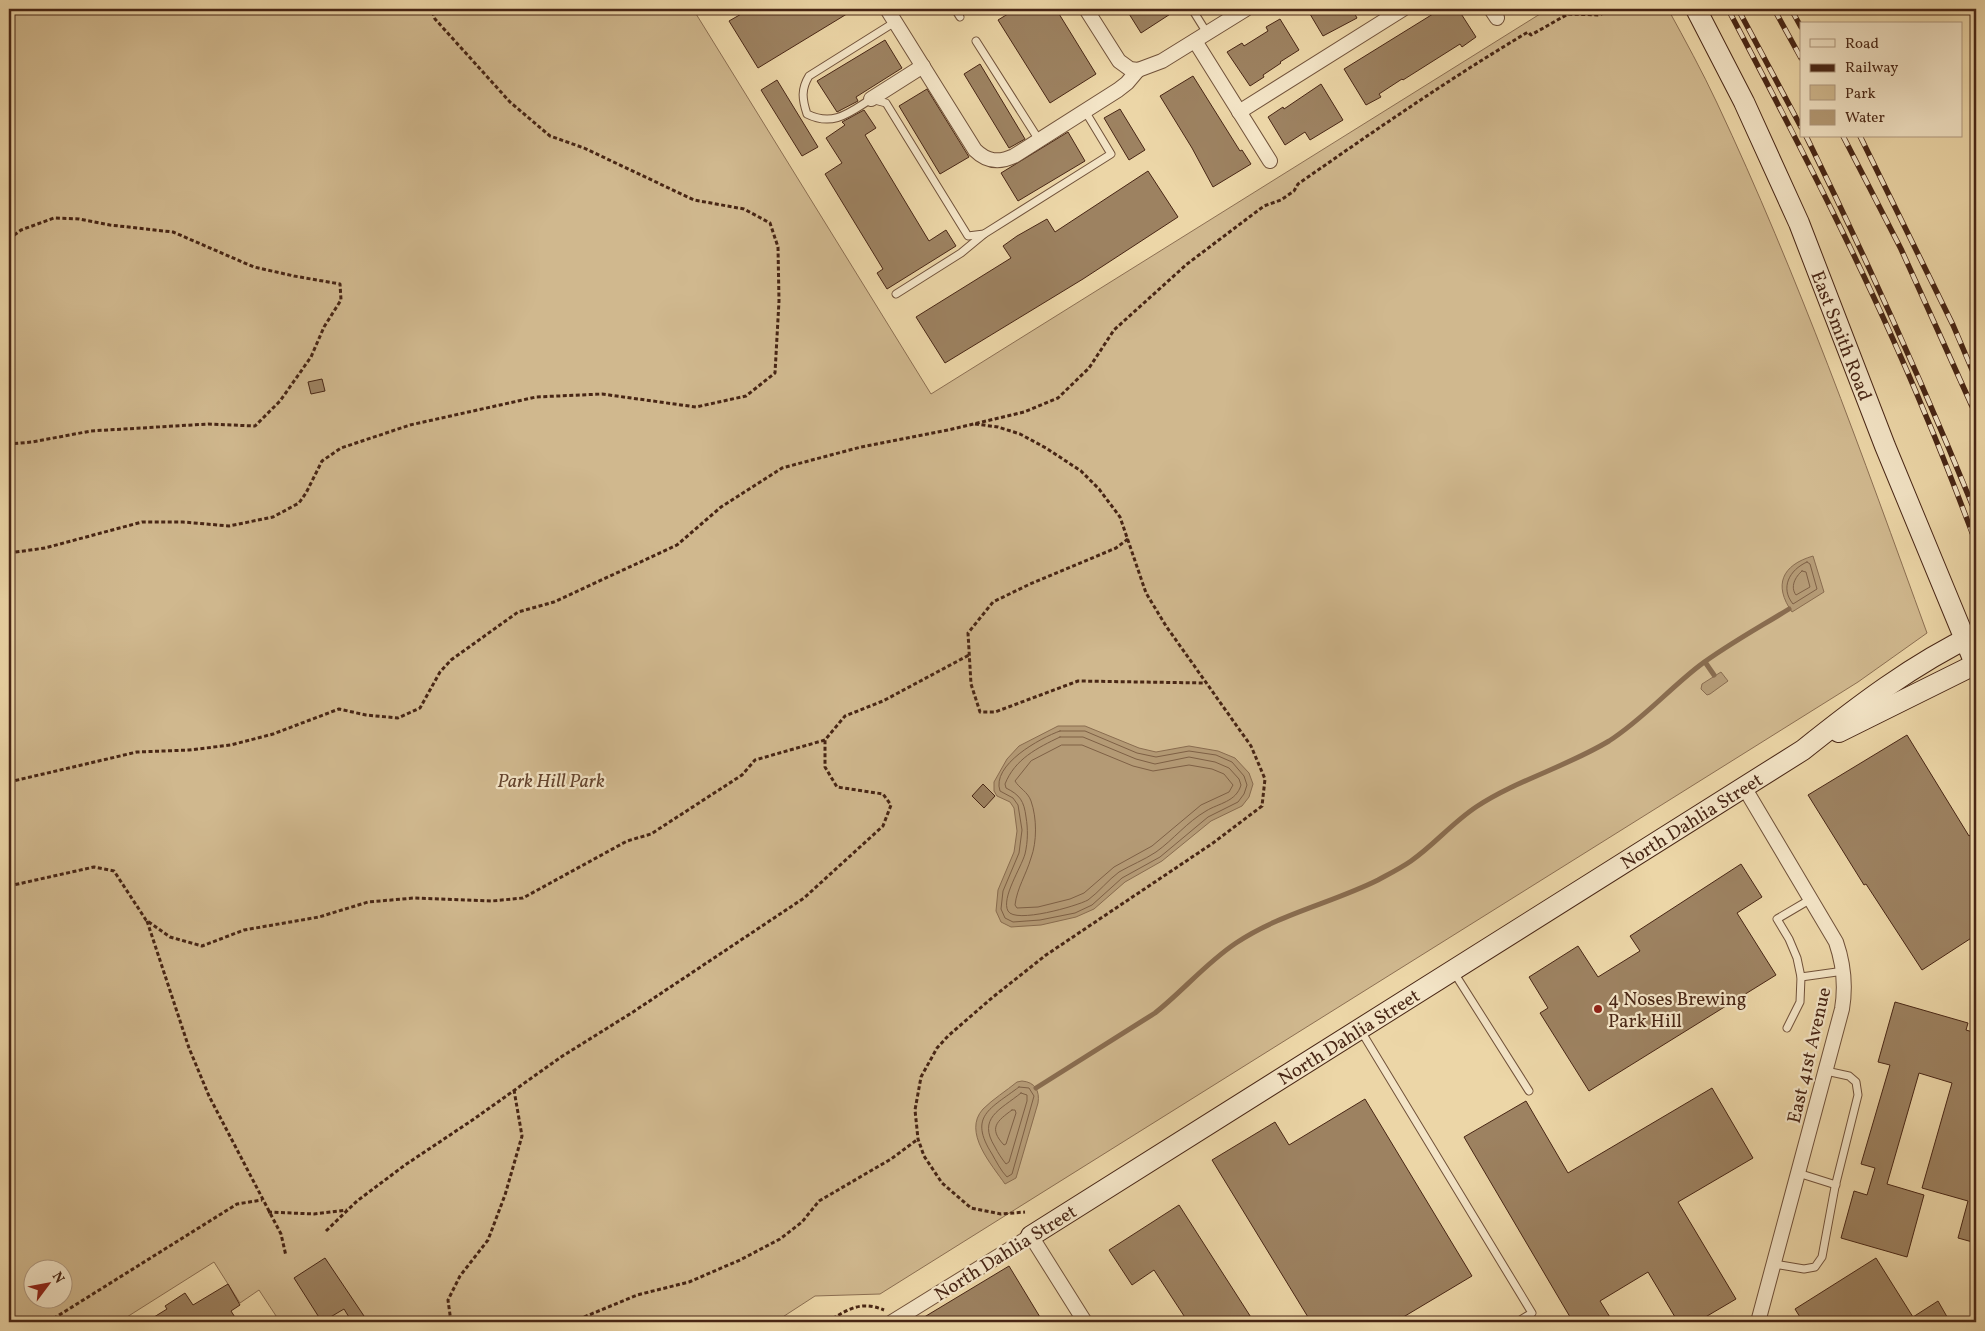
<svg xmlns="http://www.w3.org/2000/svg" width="1985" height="1331" font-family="Vollkorn,serif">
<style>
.green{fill:#d0b88e;stroke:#8c6f52;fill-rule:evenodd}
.water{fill:#b49a75;stroke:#896c4f}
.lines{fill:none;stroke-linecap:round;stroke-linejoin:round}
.shore{stroke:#7e6045;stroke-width:1}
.stream{stroke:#896c4f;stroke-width:5}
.building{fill:#9d8261;stroke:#482615}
.lane-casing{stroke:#71523a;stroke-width:9}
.street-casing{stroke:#71523a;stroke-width:16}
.secondary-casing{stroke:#482615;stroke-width:22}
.path{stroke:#482615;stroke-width:3;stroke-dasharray:4 2.5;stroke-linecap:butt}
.lane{stroke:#f3e4c6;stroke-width:7}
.street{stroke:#f3e4c6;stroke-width:14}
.secondary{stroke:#f3e4c6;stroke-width:20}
.rail-casing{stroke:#482615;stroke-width:5.5}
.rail{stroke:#f3e4c6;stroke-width:4;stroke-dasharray:11;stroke-linecap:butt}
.poi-dot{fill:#8f2418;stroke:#f3e4c6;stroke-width:2}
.labels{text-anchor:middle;stroke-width:4.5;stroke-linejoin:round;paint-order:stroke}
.street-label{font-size:19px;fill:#482615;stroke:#f3e4c6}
.park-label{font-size:19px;font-style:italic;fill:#63432d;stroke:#f3e4c6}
.poi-label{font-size:19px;fill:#482615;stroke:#f3e4c6;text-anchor:start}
</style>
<rect width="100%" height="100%" fill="#ecd6a7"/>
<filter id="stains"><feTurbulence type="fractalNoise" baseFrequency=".004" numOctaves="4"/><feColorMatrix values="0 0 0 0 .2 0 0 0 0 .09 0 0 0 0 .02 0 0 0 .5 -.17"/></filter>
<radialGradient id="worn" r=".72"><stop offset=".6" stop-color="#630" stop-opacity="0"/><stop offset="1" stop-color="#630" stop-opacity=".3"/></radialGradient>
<path class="green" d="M 9,9 L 693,9 L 931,394 L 1548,9 L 1668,9 C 1685,40 1702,71 1717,103 C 1798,275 1862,454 1927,633 L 1858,682 L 880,1294 L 815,1296 L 775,1322 L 280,1322 L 259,1290 L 240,1303 L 214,1262 L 119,1322 L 9,1322 ZM 32,1268 L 62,1268 L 62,1298 L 32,1298 Z"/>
<g class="water">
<path d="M 1813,556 L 1824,592 L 1792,612 C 1773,585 1782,565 1813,556 Z"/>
<polygon points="1721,672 1728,681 1710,694 1707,695 1701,689 1702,684"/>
<polygon points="1058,726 1085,726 1139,748 1156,752 1189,746 1218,751 1235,758 1249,773 1253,784 1249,797 1242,806 1211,821 1162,861 1125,882 1094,909 1076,917 1041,925 1011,927 1001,922 996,911 998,890 1014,852 1017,831 1014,808 1010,802 997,796 994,791 994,782 1007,759 1019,746"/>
<path d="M 1022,1081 C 1035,1082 1040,1091 1038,1103 L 1016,1178 L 1005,1184 C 992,1165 962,1132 983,1109 C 993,1099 1006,1091 1017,1082 Z"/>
</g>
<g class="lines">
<g class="shore">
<path d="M 1807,562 L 1810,564 L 1817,589 L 1793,604 C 1780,588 1789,570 1807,562 Z"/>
<path d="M 1802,571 L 1806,572 L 1810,587 L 1796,595 C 1790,587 1795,577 1802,571 Z"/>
<path d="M 1060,731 L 1085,731 L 1137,753 L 1156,757 L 1189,751 L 1216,755 L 1232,762 L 1244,776 L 1247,785 L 1244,794 L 1238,802 L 1208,817 L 1160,857 L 1122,878 L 1092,905 L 1075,913 L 1040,920 L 1013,922 L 1005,918 L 1001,909 L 1003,891 L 1019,853 L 1022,830 L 1018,805 L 1013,798 L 1000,791 C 991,765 1040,738 1060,731 Z"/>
<path d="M 1060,737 L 1083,737 L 1136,759 L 1155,764 L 1189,757 L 1215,762 L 1229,768 L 1239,779 L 1241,785 C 1236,802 1219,803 1206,811 C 1187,822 1173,840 1156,852 C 1144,860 1131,865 1119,872 C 1108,880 1099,892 1088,900 C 1077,906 1015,924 1008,911 C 1001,898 1021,868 1025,854 C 1028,841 1028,829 1026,817 C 1024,801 1020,795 1006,788 L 1005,784 C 1015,759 1037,748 1060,737 Z"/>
<path d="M 1062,745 L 1082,745 L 1133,766 L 1153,771 L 1189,765 L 1212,769 L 1224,774 L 1233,785 L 1229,792 L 1201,805 L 1152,846 L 1114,867 L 1084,893 L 1070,899 L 1038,907 L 1017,908 L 1015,905 C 1017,888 1026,875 1031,858 C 1037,842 1037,818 1031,801 C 1028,792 1019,788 1015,781 L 1031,761 Z"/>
<path d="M 1019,1087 L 1029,1088 L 1034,1096 L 1012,1174 L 1007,1177 C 1001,1171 996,1161 992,1154 C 968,1116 990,1109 1019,1087 Z"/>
<path d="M 1021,1093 L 1027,1095 L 1027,1101 L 1009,1162 L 1006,1164 C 1002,1159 998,1153 995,1147 C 977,1118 1000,1110 1021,1093 Z"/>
<path d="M 1012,1110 L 1015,1110 L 1016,1113 L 1006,1144 L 1004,1145 C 988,1128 997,1121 1012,1110 Z"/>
</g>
<g class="stream">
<polyline points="1705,662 1714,675"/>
<path d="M 1036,1088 L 1155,1013 C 1183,991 1206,963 1236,943 C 1279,914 1332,903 1378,880 C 1389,874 1401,868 1411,861 C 1434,845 1452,823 1476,807 C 1517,780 1566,767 1609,741 C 1642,720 1668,690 1699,666 C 1727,645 1760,627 1789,609"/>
</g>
</g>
<g class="building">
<polygon points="750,9 855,9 758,68 729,21"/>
<polygon points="1016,9 1056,9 1096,74 1050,103 998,20"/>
<polygon points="1126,9 1178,9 1141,33"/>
<polygon points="1307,9 1352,9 1357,18 1323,36"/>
<polygon points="1441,9 1458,9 1476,37 1462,47 1460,44 1403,80 1402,79 1379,94 1381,97 1366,105 1344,69"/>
<polygon points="1280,19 1299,50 1280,62 1281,63 1263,75 1264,77 1250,86 1227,52 1242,43 1244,46 1268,31 1266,27"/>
<polygon points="885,40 902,68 856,97 858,101 837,112 817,81"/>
<polygon points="980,64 1025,139 1009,148 964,74"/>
<polygon points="1193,76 1240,151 1242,150 1251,164 1213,187 1192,148 1160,96"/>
<polygon points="777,80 818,147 802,156 761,90"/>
<polygon points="1321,84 1343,120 1310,140 1305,132 1285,145 1268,117 1283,107 1284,109"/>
<polygon points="927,89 969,157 940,174 899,106"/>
<polygon points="1120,109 1145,150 1129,160 1104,118"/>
<polygon points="864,110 876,128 865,135 929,241 946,230 956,246 887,289 877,273 883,269 825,174 842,163 826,138 845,125 842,122"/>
<polygon points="1068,132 1085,161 1018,201 1001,173"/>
<polygon points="1148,171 1178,217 1083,279 945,363 916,317 1011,258 1003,246 1017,236 1047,219 1055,232"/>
<polygon points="322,379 325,391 311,394 308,382"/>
<polygon points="1907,735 1969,836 1976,831 1976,935 1922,970 1866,884 1864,885 1808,795"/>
<polygon points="983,784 995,796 984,808 972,796"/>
<polygon points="1741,864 1762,897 1737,913 1776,975 1589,1091 1540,1013 1548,1008 1529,977 1578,946 1598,977 1640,951 1630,936"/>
<polygon points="1895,1002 1968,1023 1966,1030 1976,1033 1976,1243 1958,1238 1968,1201 1922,1188 1952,1083 1919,1073 1887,1184 1924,1195 1907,1257 1841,1238 1854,1191 1867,1195 1875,1168 1861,1164 1890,1065 1878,1062"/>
<polygon points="1712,1088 1753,1158 1678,1202 1736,1299 1697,1322 1678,1322 1648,1272 1600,1301 1613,1322 1573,1322 1464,1137 1526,1101 1568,1173"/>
<polygon points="1365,1099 1472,1276 1395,1322 1311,1322 1212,1160 1275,1122 1289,1145"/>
<polygon points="1179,1205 1254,1322 1188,1322 1154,1270 1132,1285 1109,1250"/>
<polygon points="325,1258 364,1316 354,1322 352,1322 344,1309 322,1322 294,1278"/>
<polygon points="1876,1258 1913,1317 1938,1301 1950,1322 1803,1322 1795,1309"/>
<polygon points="1009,1266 1043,1322 916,1322"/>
<polygon points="228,1284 240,1305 231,1311 238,1322 146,1322 167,1309 165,1306 185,1293 193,1305"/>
</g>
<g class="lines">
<defs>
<g id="lane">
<polyline points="955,9 960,17"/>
<polyline points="1192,9 1207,33"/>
<path d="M 895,22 L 809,76 C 801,89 802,99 807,114 C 833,127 849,113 871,99 L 886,103 L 968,236 L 984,234 L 1111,154 L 1085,111"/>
<polyline points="976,41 1039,140"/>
<polyline points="896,294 961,253 984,234"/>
<polyline points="1453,971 1529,1091"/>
<polyline points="1801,977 1844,971"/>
<polyline points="1787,1028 1800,1002 1801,977 1797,958 1789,939 1777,919 1811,899"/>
<polyline points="1361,1031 1532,1313 1517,1322"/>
<polyline points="1798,1173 1836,1185"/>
<polyline points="1774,1264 1804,1269 1815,1267 1822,1257 1835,1187 1858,1095 1856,1082 1849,1076 1826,1071"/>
</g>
<g id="street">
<path d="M 887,9 L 975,150 C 987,162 999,163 1014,156 L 1118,90 L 1127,83 L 1138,70"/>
<polyline points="1086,9 1119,61 1130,69 1138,70 1162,61 1246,9"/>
<polyline points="1491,9 1497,18"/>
<polyline points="1195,41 1270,161"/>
<polyline points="871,99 923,66"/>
<polyline points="1239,112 1403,9"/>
<path d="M 1744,787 L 1836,942 C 1844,965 1846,985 1842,1009 L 1758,1322"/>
<polyline points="892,1322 1031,1236 1085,1322"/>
</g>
<g id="secondary">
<path id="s1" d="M 1696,9 L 1744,102 L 1799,223 L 1885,446 L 1976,666"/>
<polyline points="1839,732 1976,664"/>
<path id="s2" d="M 1031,1236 L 1803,750 C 1858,706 1913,664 1976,634"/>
</g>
</defs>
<use href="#lane" class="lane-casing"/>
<use href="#street" class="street-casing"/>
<use href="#secondary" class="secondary-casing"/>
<g class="path">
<polyline points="9,239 21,230 54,218 79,219 110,225 173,232 254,267 294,276 340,284 341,300 324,327 311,357 280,401 255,426 208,424 91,431 32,442 9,444"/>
<polyline points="975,424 998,427 1020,434 1046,448 1081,471 1099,489 1120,517 1146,593 1166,626 1251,746 1265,779 1262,806 1213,843 1046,955 993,997 948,1036 937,1048 921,1077 915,1110 918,1139 924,1156 942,1183 971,1208 1001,1214 1025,1212"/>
<polyline points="1128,539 1116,548 1030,584 993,602 968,633 971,684 980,712 995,712 1078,681 1205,683"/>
<polyline points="9,553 45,548 142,522 183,522 229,526 273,517 299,503 306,493 322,461 341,448 410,425 536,397 602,394 696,407 746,396 775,373 779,301 778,247 770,223 744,209 694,200 584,148 550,136 510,102 435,19 431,9"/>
<path d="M 9,782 L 137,752 L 189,750 L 231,745 L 273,734 L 339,709 L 366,715 L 398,718 L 420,708 L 440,672 L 451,660 L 518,612 L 554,602 L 677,545 L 721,507 L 782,468 L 861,447 L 948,430 L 1024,412 L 1058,398 L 1089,368 L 1114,330 L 1187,264 L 1264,206 L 1281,200 L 1294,191 L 1298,184 C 1374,131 1449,79 1528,32 L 1531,35 L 1568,14 L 1600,15 L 1609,9"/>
<polyline points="9,886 94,867 114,871 146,920 170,937 202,946 244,930 319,917 368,902 414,898 492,901 523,898 627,841 651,834 742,775 755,760 825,740 845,716 883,701 969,655"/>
<polyline points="147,921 189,1048 209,1096 281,1234 286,1256"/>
<polyline points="268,1212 314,1214 347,1210"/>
<polyline points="326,1231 357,1201 405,1165 474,1119 561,1057 633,1012 804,898 883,826 891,805 883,794 837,787 825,767 825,740"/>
<polyline points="48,1322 237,1204 262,1200"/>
<polyline points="451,1322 448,1300 460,1276 488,1240 505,1195 522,1136 514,1090"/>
<polyline points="572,1322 637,1295 689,1282 740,1260 780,1239 802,1222 819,1201 891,1159 918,1139"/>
<path d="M 827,1322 C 847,1310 860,1300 884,1310"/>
</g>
<use href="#lane" class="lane"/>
<use href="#street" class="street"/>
<use href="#secondary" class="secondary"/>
<defs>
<g id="rail">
<path d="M 1728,9 C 1798,142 1869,277 1926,416 C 1944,458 1960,501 1976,543"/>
<polyline points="1738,9 1801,127"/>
<polyline points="1774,9 1801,58"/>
<polyline points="1791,9 1801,27"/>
<path d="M 1806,136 C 1867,260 1924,386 1976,514"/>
<polyline points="1843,136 1901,249 1976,415"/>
<polyline points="1860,136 1953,325 1976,379"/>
</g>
</defs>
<use href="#rail" class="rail-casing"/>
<use href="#rail" class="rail"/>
</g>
<circle class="poi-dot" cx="1598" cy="1009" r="5"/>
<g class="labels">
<g class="street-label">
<text dy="7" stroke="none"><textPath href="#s1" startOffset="358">East Smith Road</textPath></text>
<text dy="7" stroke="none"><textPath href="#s2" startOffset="780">North Dahlia Street</textPath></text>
<text dy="7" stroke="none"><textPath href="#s2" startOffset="375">North Dahlia Street</textPath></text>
<text transform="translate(1808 1055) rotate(-77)" y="7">East 41st Avenue</text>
<text transform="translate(1005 1252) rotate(-32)" y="7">North Dahlia Street</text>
</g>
<g class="park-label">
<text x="551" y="787">Park Hill Park</text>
</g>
<g class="poi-label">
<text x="1608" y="1005">4 Noses Brewing<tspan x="1608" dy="22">Park Hill</tspan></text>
</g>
</g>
<rect width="1985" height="1331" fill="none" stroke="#ecd6a7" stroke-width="30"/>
<rect x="10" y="10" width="1965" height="1311" fill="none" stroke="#482615" stroke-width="2.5"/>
<rect x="15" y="15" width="1955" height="1301" fill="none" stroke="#482615"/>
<rect x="1800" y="22" width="162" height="115" fill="#f3e4c6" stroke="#af987f"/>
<rect x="1810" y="39" width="25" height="8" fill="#f3e4c6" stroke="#af987f"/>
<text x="1845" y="48" font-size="15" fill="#482615">Road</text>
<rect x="1810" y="64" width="25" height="8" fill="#482615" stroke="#af987f"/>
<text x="1845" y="72" font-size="15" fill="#482615">Railway</text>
<rect x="1810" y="85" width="25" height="15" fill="#d0b88e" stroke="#af987f"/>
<text x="1845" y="98" font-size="15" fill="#482615">Park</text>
<rect x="1810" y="110" width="25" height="15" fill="#b49a75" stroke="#af987f"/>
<text x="1845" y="122" font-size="15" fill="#482615">Water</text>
<g transform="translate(48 1284) rotate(58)"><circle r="24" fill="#f3e4c6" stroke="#af987f"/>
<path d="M0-4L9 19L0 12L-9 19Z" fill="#8f2418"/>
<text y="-8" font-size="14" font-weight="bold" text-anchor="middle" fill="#482615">N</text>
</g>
<rect width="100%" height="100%" filter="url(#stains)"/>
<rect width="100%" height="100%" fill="url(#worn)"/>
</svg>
